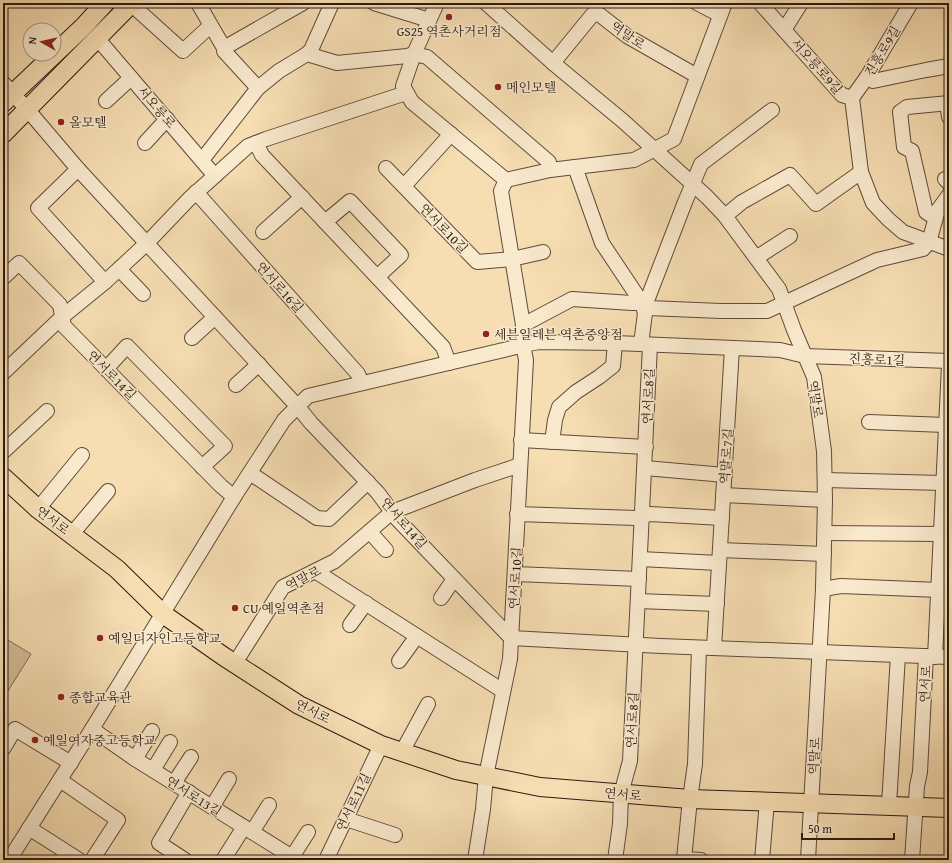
<svg xmlns="http://www.w3.org/2000/svg" width="952" height="863" font-family="'Gentium Book Plus','Noto Serif KR',serif">
<style>
.green{fill:#d3bc97;stroke:#7e6b54}
.lines{fill:none;stroke-linecap:round;stroke-linejoin:round}
.minor-casing{stroke:#5d4b39;stroke-width:16}
.major-casing{stroke:#2a1a11;stroke-width:20}
.minor{stroke:#f9e9cd;stroke-width:14}
.major{stroke:#f6ddb2;stroke-width:18}
.poi-dot{fill:#8f2418;stroke:#f9e9cd;stroke-width:1.5}
.labels{text-anchor:middle;stroke-width:3;stroke-linejoin:round;paint-order:stroke}
.poi-label{font-size:13px;fill:#2a1a11;stroke:#f9e9cd;text-anchor:start}
.street-label{font-size:13px;fill:#2a1a11;stroke:#f9e9cd}
</style>
<rect width="100%" height="100%" fill="#f6ddb2"/>
<filter id="stains"><feTurbulence type="fractalNoise" baseFrequency=".005" numOctaves="4"/><feColorMatrix values="0 0 0 0 .2 0 0 0 0 .09 0 0 0 0 .02 0 0 0 .5 -.17"/></filter>
<radialGradient id="worn" r=".72"><stop offset=".6" stop-color="#630" stop-opacity="0"/><stop offset="1" stop-color="#630" stop-opacity=".3"/></radialGradient>
<polygon class="green" points="3,637 31,654 3,699"/>
<g class="lines">
<defs>
<g id="minor">
<polyline points="198,3 224,48 224,51 258,88"/>
<polyline points="374,3 429,20"/>
<polyline points="437,3 414,54 403,86 412,102 506,180"/>
<polyline points="486,3 553,63 623,121 707,197 725,216 779,289 794,330 814,377 824,451 825,500 823,589 808,860"/>
<polyline points="697,3 720,15"/>
<polyline points="760,3 842,95 852,98"/>
<polyline points="131,4 183,51 210,26"/>
<polyline points="784,30 801,3"/>
<polyline points="97,38 215,176"/>
<polyline points="224,48 303,3"/>
<polyline points="307,54 337,63 407,56 414,54 427,57 549,162 550,170"/>
<polyline points="553,63 593,14 600,15 627,36 697,76"/>
<polyline points="867,77 873,81 926,70 949,66"/>
<polyline points="3,83 27,109 78,169 298,407 311,423 378,493 398,520 511,638 661,646 949,657"/>
<polyline points="852,98 861,172 873,203 888,219 903,232 949,249"/>
<polyline points="852,98 867,77 911,3"/>
<polyline points="106,101 131,78"/>
<polyline points="947,103 949,117"/>
<polyline points="145,143 167,119"/>
<polyline points="256,143 262,155 443,347 449,363"/>
<polyline points="202,160 258,88 279,71 307,54 311,50 332,3"/>
<polyline points="575,167 602,243 642,303 645,313 641,344"/>
<polyline points="386,168 477,262 512,259 543,252"/>
<polyline points="78,169 38,208 105,282"/>
<polyline points="945,179 949,183"/>
<polyline points="506,180 550,170 634,160 674,139 725,3"/>
<polyline points="404,186 451,134"/>
<polyline points="196,192 358,374 362,383"/>
<polyline points="725,216 742,202 790,175 816,204 861,172"/>
<polyline points="935,218 926,212 912,151 904,147 900,112 907,107 949,103"/>
<polyline points="325,222 350,201 401,255 377,277"/>
<polyline points="263,232 302,197"/>
<polyline points="756,258 790,236"/>
<polyline points="119,269 143,294"/>
<polyline points="3,278 19,263 60,305 64,326 221,486 234,497"/>
<polyline points="642,303 648,308 721,311 767,311 877,260 923,249 929,242 938,210 949,195"/>
<polyline points="523,325 572,299 632,303 642,303 648,298 685,202 701,164 772,110"/>
<polyline points="192,338 215,317"/>
<polyline points="106,369 127,346 225,446 202,467"/>
<polyline points="3,373 62,317 105,282 147,243 189,199 248,146 266,139 406,93"/>
<polyline points="236,385 259,364"/>
<polyline points="869,422 945,425"/>
<polyline points="521,440 646,447"/>
<polyline points="552,442 555,420 559,407 576,392 599,377 613,366 615,343"/>
<polyline points="3,452 47,411"/>
<polyline points="645,468 725,475"/>
<polyline points="250,473 317,518 329,519 368,482"/>
<polyline points="825,480 943,483"/>
<polyline points="723,495 825,500"/>
<polyline points="38,509 82,455"/>
<polyline points="517,514 636,518 650,514 722,518"/>
<polyline points="370,532 386,550"/>
<polyline points="825,533 941,534"/>
<polyline points="72,534 108,491"/>
<polyline points="720,550 824,554"/>
<polyline points="640,559 719,563"/>
<polyline points="315,571 503,691"/>
<polyline points="515,574 639,579"/>
<polyline points="823,589 841,586 939,590"/>
<polyline points="441,598 454,579"/>
<polyline points="638,601 717,604"/>
<polyline points="350,625 366,603"/>
<polyline points="699,648 695,764 690,799 684,859 701,860"/>
<polyline points="714,648 732,348"/>
<polyline points="935,657 949,365"/>
<polyline points="399,661 417,636"/>
<polyline points="235,663 283,587 335,561 392,512 475,480 520,465"/>
<polyline points="92,729 135,759 297,860"/>
<polyline points="3,749 15,729 71,763"/>
<polyline points="402,752 428,704"/>
<polyline points="135,759 152,731"/>
<polyline points="153,770 170,742"/>
<polyline points="60,780 118,820 92,860"/>
<polyline points="174,783 191,757"/>
<polyline points="889,805 898,655"/>
<polyline points="212,807 229,779"/>
<polyline points="346,819 395,835"/>
<polyline points="29,828 79,860"/>
<polyline points="252,832 269,805"/>
<polyline points="292,857 308,832"/>
<polyline points="9,860 92,729 234,497 284,420 308,396 512,348 523,345 539,342 615,343 780,350 805,356 949,361"/>
<polyline points="185,860 159,843 189,792"/>
<polyline points="223,860 244,827"/>
<polyline points="326,860 381,745"/>
<polyline points="475,860 483,809 486,776 510,659 526,360 523,345 523,325 501,191 506,180"/>
<polyline points="615,860 620,824 621,794 630,761 650,345"/>
<polyline points="762,860 767,801"/>
<polyline points="912,860 917,786 920,772 926,656"/>
</g>
<g id="major">
<polyline points="3,103 84,26 105,3"/>
<polyline points="3,134 132,3"/>
<polyline points="3,477 38,509 117,569 163,614 223,656 299,705 381,745 456,770 540,787 690,799 949,808"/>
</g>
</defs>
<use href="#minor" class="minor-casing"/>
<use href="#major" class="major-casing"/>
<use href="#minor" class="minor"/>
<use href="#major" class="major"/>
</g>
<g class="poi-dot">
<circle cx="449" cy="17" r="4"/>
<circle cx="498" cy="87" r="4"/>
<circle cx="61" cy="122" r="4"/>
<circle cx="486" cy="334" r="4"/>
<circle cx="235" cy="608" r="4"/>
<circle cx="100" cy="638" r="4"/>
<circle cx="61" cy="697" r="4"/>
<circle cx="35" cy="740" r="4"/>
</g>
<g class="labels">
<g class="poi-label">
<text x="449" y="36" text-anchor="middle">GS25 역촌사거리점</text>
<text x="506" y="92">메인모텔</text>
<text x="69" y="127">올모텔</text>
<text x="494" y="339">세븐일레븐 역촌중앙점</text>
<text x="243" y="613">CU 예일역촌점</text>
<text x="108" y="643">예일디자인고등학교</text>
<text x="69" y="702">종합교육관</text>
<text x="43" y="745">예일여자중고등학교</text>
</g>
<g class="street-label">
<text transform="translate(628 35) rotate(34)" y="5">역말로</text>
<text transform="translate(882 51) rotate(-59)" y="5">진흥로9길</text>
<text transform="translate(817 66) rotate(48)" y="5">서오릉로9길</text>
<text transform="translate(157 107) rotate(49)" y="5">서오릉로</text>
<text transform="translate(444 228) rotate(46)" y="5">연서로10길</text>
<text transform="translate(280 287) rotate(48)" y="5">연서로16길</text>
<text transform="translate(877 359) rotate(2)" y="5">진흥로1길</text>
<text transform="translate(112 375) rotate(45)" y="5">연서로14길</text>
<text transform="translate(648 396) rotate(-88)" y="5">연서로8길</text>
<text transform="translate(816 399) rotate(81)" y="5">역말로</text>
<text transform="translate(726 456) rotate(-86)" y="5">역말로7길</text>
<text transform="translate(53 520) rotate(37)" y="5">연서로</text>
<text transform="translate(404 523) rotate(49)" y="5">연서로14길</text>
<text transform="translate(303 578) rotate(-28)" y="5">역말로</text>
<text transform="translate(515 578) rotate(-87)" y="5">연서로10길</text>
<text transform="translate(925 684) rotate(-87)" y="5">연서로</text>
<text transform="translate(313 711) rotate(27)" y="5">연서로</text>
<text transform="translate(632 720) rotate(-87)" y="5">연서로8길</text>
<text transform="translate(814 756) rotate(-87)" y="5">역말로</text>
<text transform="translate(623 794) rotate(5)" y="5">연서로</text>
<text transform="translate(194 796) rotate(32)" y="5">연서로13길</text>
<text transform="translate(353 802) rotate(-65)" y="5">연서로11길</text>
</g>
</g>
<rect width="952" height="863" fill="none" stroke="#f6ddb2" stroke-width="16"/>
<rect x="4" y="4" width="944" height="855" fill="none" stroke="#2a1a11" stroke-width="2"/>
<rect x="8" y="8" width="936" height="847" fill="none" stroke="#2a1a11"/>
<g transform="translate(42 42) rotate(278)"><circle r="19" fill="#f9e9cd" stroke="#a69682"/>
<path d="M0-3L7 15L0 10L-7 15Z" fill="#8f2418"/>
<text y="-6" font-size="11" font-weight="bold" text-anchor="middle" fill="#2a1a11">N</text>
</g>
<path d="M802 833v6h92v-6" fill="none" stroke="#2a1a11" stroke-width="2"/>
<text x="808" y="833" font-size="12" fill="#2a1a11" stroke="#f9e9cd" stroke-width="3" paint-order="stroke">50 m</text>
<rect width="100%" height="100%" filter="url(#stains)"/>
<rect width="100%" height="100%" fill="url(#worn)"/>
</svg>
